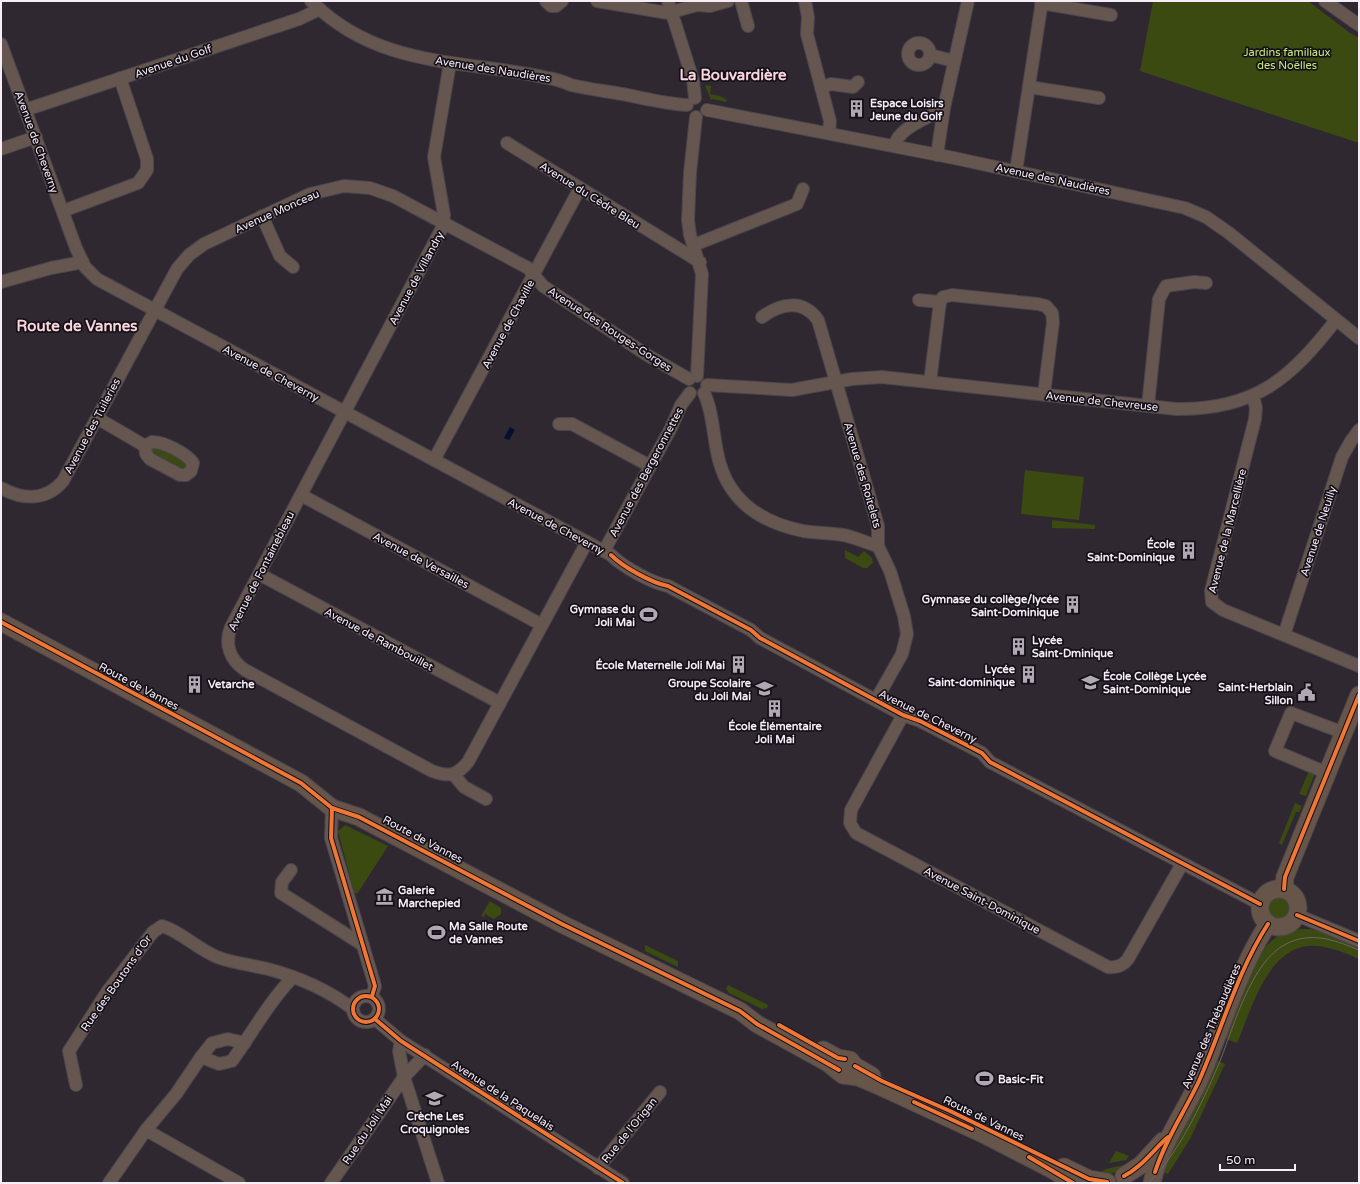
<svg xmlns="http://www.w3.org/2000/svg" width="1360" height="1184" font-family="'Varela Round',sans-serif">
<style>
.green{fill:#3b4a11}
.water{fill:#04112d}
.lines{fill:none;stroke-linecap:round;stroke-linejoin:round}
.street-casing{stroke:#4a444c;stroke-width:14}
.secondary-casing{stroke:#4a444c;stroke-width:19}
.street{stroke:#65564f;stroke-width:12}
.secondary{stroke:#67554a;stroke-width:17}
.tram{stroke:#6e6463;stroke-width:1}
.cycleway-casing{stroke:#151017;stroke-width:6}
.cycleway{stroke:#f07635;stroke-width:4}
.labels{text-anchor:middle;stroke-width:3.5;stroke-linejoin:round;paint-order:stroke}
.park-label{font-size:11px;fill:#c7eb7c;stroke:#151017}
.street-label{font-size:11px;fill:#f6edf9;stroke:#151017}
.poi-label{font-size:11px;font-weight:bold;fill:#f6edf9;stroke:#151017;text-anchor:start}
.district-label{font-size:15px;font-weight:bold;fill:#fad7de;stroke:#151017}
</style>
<rect width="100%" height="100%" fill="#2f2831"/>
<g class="green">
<polygon points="1153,1 1308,1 1350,33 1359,38 1359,143 1140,71"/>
<polygon points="705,85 711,86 710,94 720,96 727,100 726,102 713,99 711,100"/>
<polygon points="157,446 188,463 186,471 152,456 150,448"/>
<polygon points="1025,470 1084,477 1079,520 1021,514"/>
<polygon points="1052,520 1095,525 1095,529 1052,528"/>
<polygon points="845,550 858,557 864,551 872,558 873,563 867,568 863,568 845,558"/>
<polygon points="1309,771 1315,773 1306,796 1299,794"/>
<polygon points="1295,803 1302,806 1299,812 1296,812 1282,845 1279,843"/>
<polygon points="345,825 388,846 357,894 354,892 338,831"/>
<circle cx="1278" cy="909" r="12"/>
<polygon points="490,901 501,908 501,914 494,919 485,914 484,917 481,916"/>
<path d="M 1310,929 L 1326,933 L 1359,945 L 1359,959 C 1348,954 1336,949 1324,947 C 1270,936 1253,1006 1237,1043 L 1226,1039 C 1232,1022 1238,1006 1244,990 C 1257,957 1268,927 1310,929 Z"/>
<polygon points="645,945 678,961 678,967 645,951"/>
<polygon points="728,985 768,1005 767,1008 762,1009 729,993 726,989"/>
<polygon points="1216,1060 1225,1064 1190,1139 1168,1174 1160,1171"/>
<polygon points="1116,1151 1129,1156 1126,1160 1109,1163"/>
<path d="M 1124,1165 L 1128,1165 C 1120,1172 1108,1176 1098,1174 L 1106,1169 Z"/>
</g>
<polygon class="water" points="510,427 515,430 509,440 504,438"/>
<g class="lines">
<defs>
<g id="street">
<path d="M 311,1 C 379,69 463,59 548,78 C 556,79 564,82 571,85 C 588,89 605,91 622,94 C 643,98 665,104 687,105"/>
<polyline points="546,1 551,6 556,6 562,1"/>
<polyline points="597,1 668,13 697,5 710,6 728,1"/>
<polyline points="668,1 693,80 695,98"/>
<polyline points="741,1 748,26"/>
<polyline points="805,1 808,17 807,34 830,121 829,133"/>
<polyline points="1325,1 1359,25"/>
<polyline points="1041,3 1111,15"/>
<circle cx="919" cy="54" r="11"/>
<path d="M 1,44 L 76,248 L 85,267 L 97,279 L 611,555 C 623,567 652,583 668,586 L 751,630 L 760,638 L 903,715 L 920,721 L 982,753 L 990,762 L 1260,904"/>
<polyline points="930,55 954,61"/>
<path d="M 450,63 L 434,157 L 444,215 L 442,228 L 231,627 C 224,644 230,660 245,670 L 432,771 C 448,777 457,776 468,762 L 587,542"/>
<polyline points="1029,87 1099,98"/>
<polyline points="821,88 831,84 853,87 858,82"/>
<polyline points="25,110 299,19 320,9"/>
<polyline points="707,110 954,158 1185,208 1206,217 1229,233 1359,338"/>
<polyline points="696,117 690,173 688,220 690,235 702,274 697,376"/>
<polyline points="507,143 700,262"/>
<path d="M 894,146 C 900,126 928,119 944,108"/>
<polyline points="1,149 36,137"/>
<polyline points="937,155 944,108 968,1"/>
<polyline points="1016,171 1042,1"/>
<polyline points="63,211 138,183 147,170 147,159 120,78"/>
<polyline points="262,216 280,256 293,267"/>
<polyline points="694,245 797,204 803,189"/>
<polyline points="1,282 51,268 83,262"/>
<polyline points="919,300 940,302"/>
<path d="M 762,317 C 781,303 803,299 818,320 L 878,526 L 878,546 L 890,571 L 904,616 L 907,634 L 902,654 L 876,700"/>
<polyline points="930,382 940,302 943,297 952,295 1038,304 1046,306 1052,313 1053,322 1044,394"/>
<path d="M 707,385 L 792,390 L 852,379 L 882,377 L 1176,409 C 1255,410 1290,379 1336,320"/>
<path d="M 704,393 C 714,413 713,442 720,464 C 732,504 764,523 803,531 C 816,533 830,533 843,535 C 855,537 866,543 878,546"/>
<polyline points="1253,396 1256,408 1255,419 1211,591 1212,602 1223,610 1359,666"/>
<polyline points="1148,406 1159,299 1166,286 1194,282 1206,283"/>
<polyline points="97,418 145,446"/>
<polyline points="559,424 572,424 650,466"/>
<path d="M 152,442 C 163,441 187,454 193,463 L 191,471 L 186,475 L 180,475 L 150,459 L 146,454 L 145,446 Z"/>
<polyline points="434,460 580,188"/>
<path d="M 1,488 C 23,500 46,501 63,481 L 177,269 L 189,255 L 204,244 L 310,194 L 344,186 L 370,188 L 393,196 L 528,268 L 543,286 L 647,355 L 689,379"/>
<polyline points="301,495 542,625"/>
<polyline points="604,551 671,428 681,405 690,393"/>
<polyline points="259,574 500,703"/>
<polyline points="1284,635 1342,457 1351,441 1359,430"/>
<path d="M 903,715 L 851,810 L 850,823 L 856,833 L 1108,967 C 1116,968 1123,966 1128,959 L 1182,864"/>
<polyline points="1327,773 1275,751 1291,713 1344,733"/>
<polyline points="454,775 464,787 486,799"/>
<polyline points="332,808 331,838 375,986 372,996"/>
<polyline points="291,870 282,882 281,893 363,945"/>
<polyline points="1297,915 1359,941"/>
<circle cx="366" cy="1009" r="13"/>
<polyline points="375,1019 401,1041 623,1183"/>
<polyline points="401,1041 399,1051 404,1077 438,1183"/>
<path d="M 245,1043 L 228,1039 L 212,1043 L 201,1057 L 219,1064 L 232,1061 C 252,1033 269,1002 293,977"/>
<path d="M 76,1085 L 69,1051 L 107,992 L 153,932 L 162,926 C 182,932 197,949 217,957 C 233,963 251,965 268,969 C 298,977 328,990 353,1009"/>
<polyline points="146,1130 239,1183"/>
<polyline points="598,1168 660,1092"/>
<polyline points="109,1183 146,1130 176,1094 201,1057"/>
<polyline points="331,1183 404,1077 425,1055"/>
</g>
<g id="secondary">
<polyline points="1,622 301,783 332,808 359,817 562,924 740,1011 757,1024 828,1063 843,1075 858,1077 879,1086 985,1135 1053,1170 1073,1183"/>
<circle cx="1279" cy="908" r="19"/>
<polyline points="1284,889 1285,877 1359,695"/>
<polyline points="823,1050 838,1058 850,1060 855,1066 872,1076"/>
<polyline points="1064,1167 1089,1179 1107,1182"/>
<polyline points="1124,1176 1141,1165 1163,1141"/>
<path d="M 1152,1183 C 1159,1148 1184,1113 1199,1081 C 1222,1029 1237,972 1268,924"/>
</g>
</defs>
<use href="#street" class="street-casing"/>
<use href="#secondary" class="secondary-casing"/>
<use href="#street" class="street"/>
<use href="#secondary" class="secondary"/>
<path class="tram" d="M 1148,1183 C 1177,1157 1202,1103 1218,1066 C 1233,1030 1250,962 1286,944 C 1311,931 1335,940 1359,950"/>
<defs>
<g id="cycleway">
<path d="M 611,555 C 623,567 652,583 668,586 L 751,630 L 760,638 L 903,715 L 920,721 L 982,753 L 990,762 L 1260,904"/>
<polyline points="1,622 301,783 332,808 359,817 562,924 740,1011 757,1024 839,1070"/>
<polyline points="332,808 331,838 375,986 372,996"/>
<polyline points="1284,889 1285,877 1359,695"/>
<polyline points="1297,915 1359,941"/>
<circle cx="366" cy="1009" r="13"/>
<polyline points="375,1019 401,1041 623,1183"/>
<polyline points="779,1025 838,1058 845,1059"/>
<polyline points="855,1066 882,1081 950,1111 1089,1179 1107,1182"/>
<polyline points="914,1102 972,1129"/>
<polyline points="1029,1157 1073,1183"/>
<path d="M 1155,1172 C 1165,1140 1185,1111 1199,1081 C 1222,1029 1237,972 1268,924"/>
<path d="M 1124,1176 C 1142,1167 1153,1150 1168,1137"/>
</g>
</defs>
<use href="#cycleway" class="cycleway-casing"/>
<use href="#cycleway" class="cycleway"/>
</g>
<defs>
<symbol id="building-bare" viewBox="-9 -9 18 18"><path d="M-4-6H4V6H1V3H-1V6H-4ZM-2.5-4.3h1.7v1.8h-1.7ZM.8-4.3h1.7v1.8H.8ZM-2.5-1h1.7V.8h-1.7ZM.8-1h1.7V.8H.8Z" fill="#b0a8b3" stroke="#151017" stroke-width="2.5" paint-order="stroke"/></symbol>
<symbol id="stadium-bare" viewBox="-9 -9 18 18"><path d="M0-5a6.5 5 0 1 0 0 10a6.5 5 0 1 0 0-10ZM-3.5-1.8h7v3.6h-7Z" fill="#b0a8b3" stroke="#151017" stroke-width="2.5" paint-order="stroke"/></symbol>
<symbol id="school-bare" viewBox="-9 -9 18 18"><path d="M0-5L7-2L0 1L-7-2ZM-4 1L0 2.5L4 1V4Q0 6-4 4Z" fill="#b0a8b3" stroke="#151017" stroke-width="2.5" paint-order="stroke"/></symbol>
<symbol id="civic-bare" viewBox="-9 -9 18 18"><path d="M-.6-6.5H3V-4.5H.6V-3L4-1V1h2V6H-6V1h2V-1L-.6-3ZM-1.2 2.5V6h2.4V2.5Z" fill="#b0a8b3" stroke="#151017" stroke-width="2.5" paint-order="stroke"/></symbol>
<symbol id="museum-bare" viewBox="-9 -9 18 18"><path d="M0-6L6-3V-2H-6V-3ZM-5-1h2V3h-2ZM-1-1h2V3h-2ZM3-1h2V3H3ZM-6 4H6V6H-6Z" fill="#b0a8b3" stroke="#151017" stroke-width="2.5" paint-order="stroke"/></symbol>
</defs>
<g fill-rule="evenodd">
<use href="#building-bare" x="844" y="96" width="25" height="25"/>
<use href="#building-bare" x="1176" y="538" width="25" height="25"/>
<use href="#building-bare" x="1060" y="592" width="25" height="25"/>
<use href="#stadium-bare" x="636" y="602" width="25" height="25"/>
<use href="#building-bare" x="1006" y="634" width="25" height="25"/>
<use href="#building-bare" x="726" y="652" width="25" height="25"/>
<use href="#building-bare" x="1016" y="662" width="25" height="25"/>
<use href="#school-bare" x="1078" y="670" width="25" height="25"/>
<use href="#building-bare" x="182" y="672" width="25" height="25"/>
<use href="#school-bare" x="752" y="676" width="25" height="25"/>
<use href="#civic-bare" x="1294" y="680" width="25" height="25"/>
<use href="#building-bare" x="762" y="696" width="25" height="25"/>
<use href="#museum-bare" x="372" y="884" width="25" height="25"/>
<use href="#stadium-bare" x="424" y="920" width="25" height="25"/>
<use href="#stadium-bare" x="972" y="1066" width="25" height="25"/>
<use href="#school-bare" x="422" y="1086" width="25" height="25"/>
</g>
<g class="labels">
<g class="park-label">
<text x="1287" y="56">Jardins familiaux<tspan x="1287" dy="13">des Noëlles</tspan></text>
</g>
<g class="street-label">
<text transform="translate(173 61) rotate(-19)" y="4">Avenue du Golf</text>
<text transform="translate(493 69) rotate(9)" y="4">Avenue des Naudières</text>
<text transform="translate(37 142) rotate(70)" y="4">Avenue de Cheverny</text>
<text transform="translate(1053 179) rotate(12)" y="4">Avenue des Naudières</text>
<text transform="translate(590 195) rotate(32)" y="4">Avenue du Cèdre Bleu</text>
<text transform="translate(277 211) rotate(-24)" y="4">Avenue Monceau</text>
<text transform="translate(416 278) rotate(-62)" y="4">Avenue de Villandry</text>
<text transform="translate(508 324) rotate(-62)" y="4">Avenue de Chaville</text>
<text transform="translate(610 329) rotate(33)" y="4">Avenue des Rouges-Gorges</text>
<text transform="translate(271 373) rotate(28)" y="4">Avenue de Cheverny</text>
<text transform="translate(1102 401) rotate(6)" y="4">Avenue de Chevreuse</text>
<text transform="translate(92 426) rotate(-62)" y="4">Avenue des Tuileries</text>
<text transform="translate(646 472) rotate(-62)" y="4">Avenue des Bergeronnettes</text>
<text transform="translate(863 475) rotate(74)" y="4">Avenue des Roitelets</text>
<text transform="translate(556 526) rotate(28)" y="4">Avenue de Cheverny</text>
<text transform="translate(1227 531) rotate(-76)" y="4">Avenue de la Marcellière</text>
<text transform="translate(1318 531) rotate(-72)" y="4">Avenue de Neuilly</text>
<text transform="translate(421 560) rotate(28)" y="4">Avenue de Versailles</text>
<text transform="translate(261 571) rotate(-63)" y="4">Avenue de Fontainebleau</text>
<text transform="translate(379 639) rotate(28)" y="4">Avenue de Rambouillet</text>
<text transform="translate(139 686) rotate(28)" y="4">Route de Vannes</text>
<text transform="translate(928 716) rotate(26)" y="4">Avenue de Cheverny</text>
<text transform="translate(423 839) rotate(28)" y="4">Route de Vannes</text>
<text transform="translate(982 900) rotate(28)" y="4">Avenue Saint-Dominique</text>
<text transform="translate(116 983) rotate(-55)" y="4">Rue des Boutons d'Or</text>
<text transform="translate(1211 1026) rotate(-67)" y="4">Avenue des Thébaudières</text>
<text transform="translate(503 1095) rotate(33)" y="4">Avenue de la Paquelais</text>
<text transform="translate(984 1118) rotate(26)" y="4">Route de Vannes</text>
<text transform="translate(367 1130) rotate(-56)" y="4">Rue du Joli Mai</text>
<text transform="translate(629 1130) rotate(-51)" y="4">Rue de l'Origan</text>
</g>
<g class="poi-label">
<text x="870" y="107">Espace Loisirs<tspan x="870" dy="13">Jeune du Golf</tspan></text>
<text x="1175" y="548" text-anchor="end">École<tspan x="1175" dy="13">Saint-Dominique</tspan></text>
<text x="1059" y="603" text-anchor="end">Gymnase du collège/lycée<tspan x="1059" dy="13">Saint-Dominique</tspan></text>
<text x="635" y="613" text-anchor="end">Gymnase du<tspan x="635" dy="13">Joli Mai</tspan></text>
<text x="1032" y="644">Lycée<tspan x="1032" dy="13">Saint-Dminique</tspan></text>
<text x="725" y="669" text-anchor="end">École Maternelle Joli Mai</text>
<text x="1015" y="673" text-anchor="end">Lycée<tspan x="1015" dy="13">Saint-dominique</tspan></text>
<text x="1103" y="680">École Collège Lycée<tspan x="1103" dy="13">Saint-Dominique</tspan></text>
<text x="751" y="687" text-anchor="end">Groupe Scolaire<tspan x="751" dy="13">du Joli Mai</tspan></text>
<text x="208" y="688">Vetarche</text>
<text x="1293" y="691" text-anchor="end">Saint-Herblain<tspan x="1293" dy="13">Sillon</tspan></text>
<text x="775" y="730" text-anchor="middle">École Élémentaire<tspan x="775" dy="13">Joli Mai</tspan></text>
<text x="398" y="894">Galerie<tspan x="398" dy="13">Marchepied</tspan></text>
<text x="449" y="930">Ma Salle Route<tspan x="449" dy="13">de Vannes</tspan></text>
<text x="998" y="1083">Basic-Fit</text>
<text x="435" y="1120" text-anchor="middle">Crèche Les<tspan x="435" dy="13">Croquignoles</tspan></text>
</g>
<g class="district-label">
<text x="733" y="80">La Bouvardière</text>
<text x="77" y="331">Route de Vannes</text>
</g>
</g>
<rect width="1360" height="1184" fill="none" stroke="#f6edf9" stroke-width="4"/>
<path d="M1220 1164v6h75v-6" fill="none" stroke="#f6edf9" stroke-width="2"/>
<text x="1226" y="1164" font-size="12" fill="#f6edf9" stroke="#151017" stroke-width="3" paint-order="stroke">50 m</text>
</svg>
